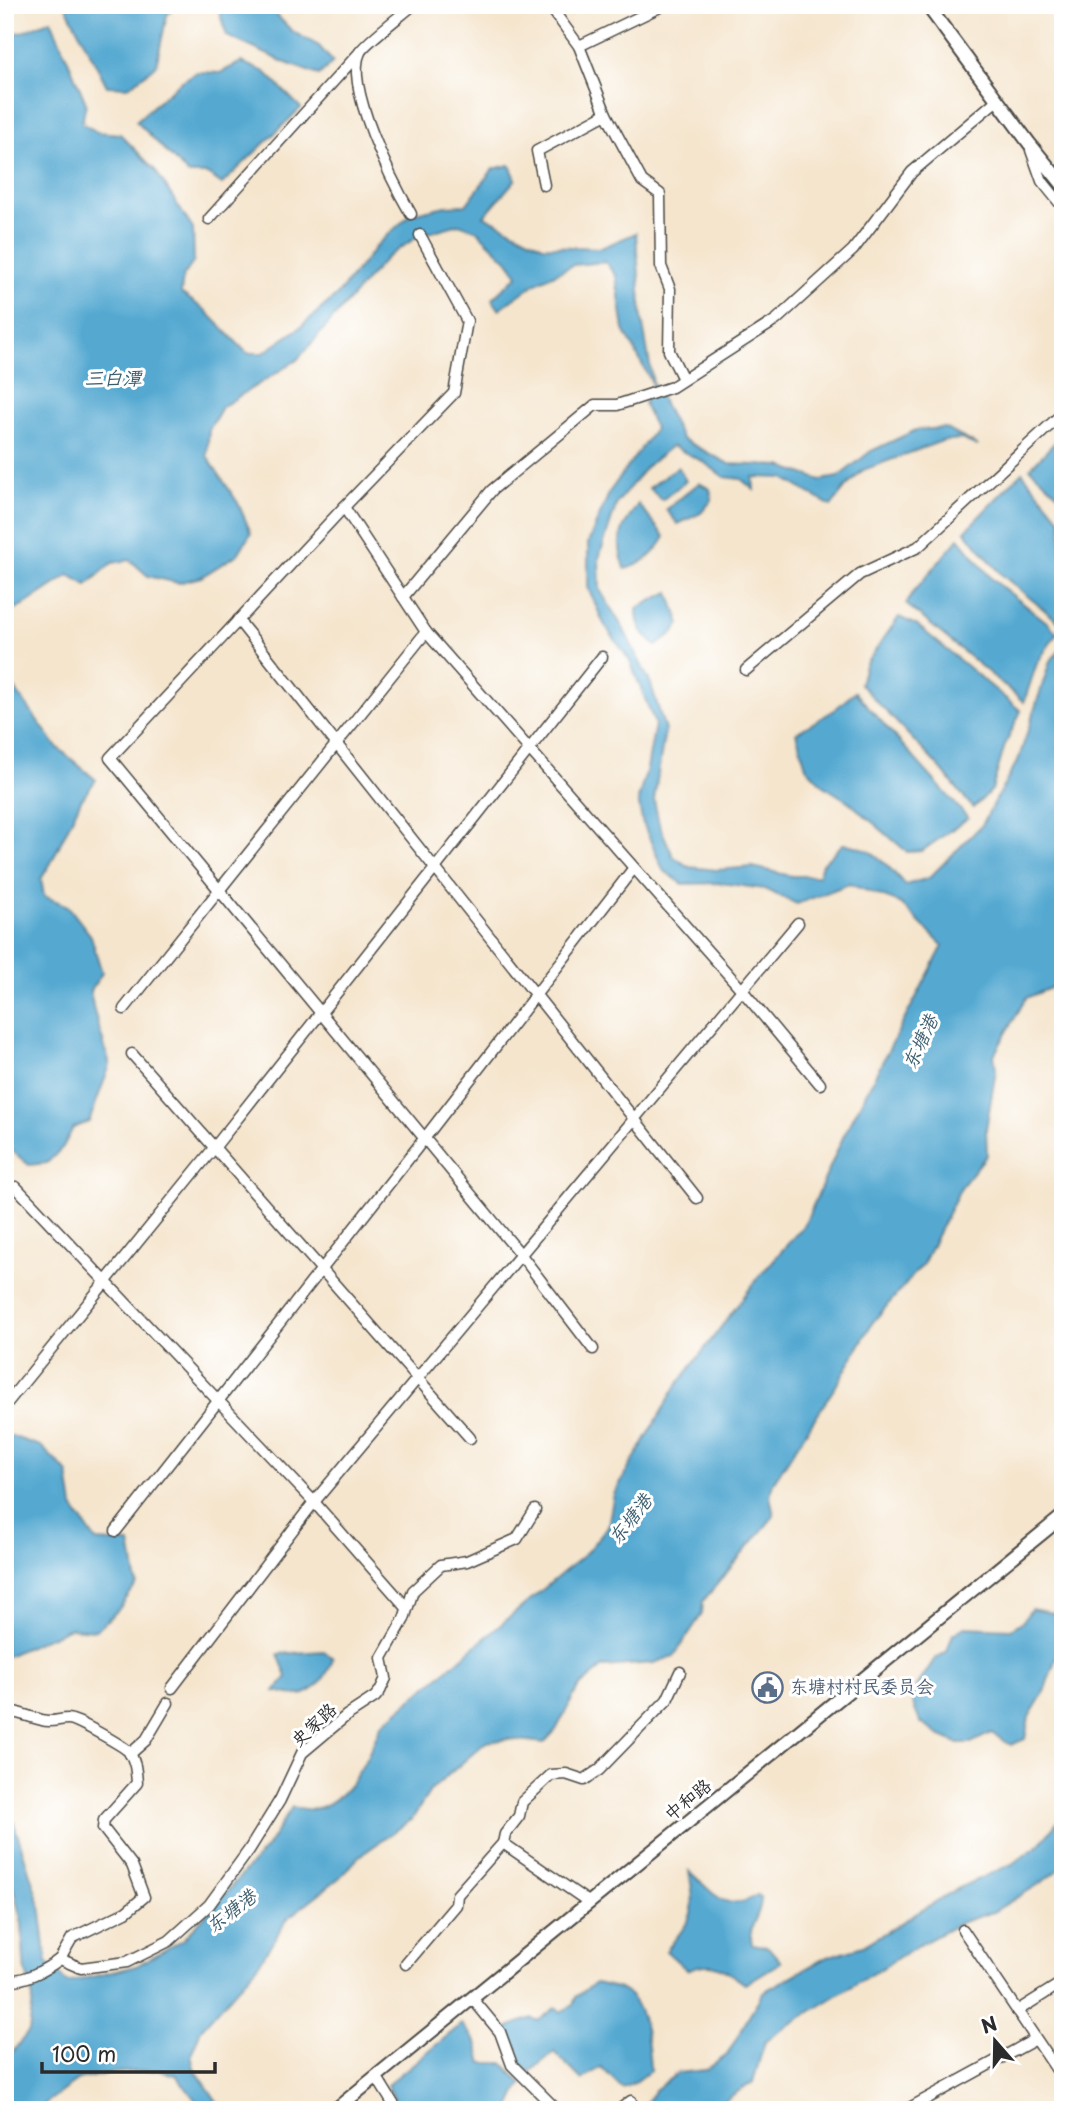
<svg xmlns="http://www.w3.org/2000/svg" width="1068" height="2115" font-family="'Playpen Sans','LXGW WenKai TC',sans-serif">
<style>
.water{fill:#55a9d1;stroke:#406a7e;stroke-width:2}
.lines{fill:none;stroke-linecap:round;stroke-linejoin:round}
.minor-casing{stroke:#494743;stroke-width:13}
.tertiary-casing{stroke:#494743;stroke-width:16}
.minor{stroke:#fff;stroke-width:10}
.tertiary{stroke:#fff;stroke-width:12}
.labels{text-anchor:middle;stroke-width:6;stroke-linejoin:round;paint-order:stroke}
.service-label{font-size:18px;fill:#4e5e75;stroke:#fff;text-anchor:start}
.street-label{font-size:18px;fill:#2b2b2b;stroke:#fff}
.water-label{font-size:19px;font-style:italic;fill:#3c5d6d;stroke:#fff}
</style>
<rect width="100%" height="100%" fill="#fff"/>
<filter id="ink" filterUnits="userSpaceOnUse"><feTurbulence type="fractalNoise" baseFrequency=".0143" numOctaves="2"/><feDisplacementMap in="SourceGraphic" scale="14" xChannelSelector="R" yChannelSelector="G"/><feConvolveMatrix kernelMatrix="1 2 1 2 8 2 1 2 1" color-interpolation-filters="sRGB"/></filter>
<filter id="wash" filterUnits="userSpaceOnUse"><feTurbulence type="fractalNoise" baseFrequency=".00686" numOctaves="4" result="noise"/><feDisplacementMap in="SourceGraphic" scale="28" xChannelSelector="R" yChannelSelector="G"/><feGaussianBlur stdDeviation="1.57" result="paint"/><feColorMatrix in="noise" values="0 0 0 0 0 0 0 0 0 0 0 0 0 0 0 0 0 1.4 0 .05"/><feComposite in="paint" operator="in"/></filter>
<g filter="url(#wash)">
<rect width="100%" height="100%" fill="#f5e5cd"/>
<g class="water">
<polygon points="65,5 177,5 167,15 156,66 128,87 107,86"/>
<polygon points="217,5 267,5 292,31 319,46 333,62 319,75 286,63 227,36"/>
<path d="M 51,20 L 86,103 L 82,123 L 97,132 L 120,134 L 155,170 L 193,229 L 194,261 L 183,277 L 181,293 L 205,310 L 247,353 L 263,353 L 298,329 L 337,295 L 379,243 L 411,214 L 445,206 L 466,205 L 493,169 L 510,165 L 516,179 L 484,216 L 543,246 L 601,248 L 636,233 L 642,319 L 653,383 L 682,439 L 729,464 L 781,466 L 821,480 L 838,477 L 871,451 L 916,430 L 945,428 L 978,446 L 961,439 L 942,441 L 863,470 L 846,487 L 831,506 L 783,478 L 753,477 L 754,490 L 741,479 L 724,477 L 702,461 L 672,446 L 647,466 L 617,503 L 599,558 L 600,590 L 623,628 L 651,684 L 665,730 L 654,800 L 659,824 L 673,856 L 689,867 L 717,870 L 753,867 L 791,876 L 818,876 L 822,864 L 843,844 C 872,845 887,865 905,885 L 929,878 L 982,825 L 1019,758 L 1050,661 L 1063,647 L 1063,983 L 1026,998 L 994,1055 L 996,1070 L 986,1129 L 987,1155 L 961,1187 L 923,1264 L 872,1323 L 841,1378 L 773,1483 L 770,1496 L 774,1516 L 703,1601 L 702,1614 L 674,1656 L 654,1663 L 603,1667 L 578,1688 L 556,1730 L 544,1743 L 509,1739 L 486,1742 L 430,1791 L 412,1819 L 360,1856 L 339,1878 L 288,1918 L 258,1965 L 201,2029 L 191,2055 L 194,2068 L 223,2110 L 203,2110 L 176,2075 L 159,2070 L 110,2073 L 78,2080 L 36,2110 L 5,2110 L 5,2061 L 29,2031 L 33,1999 L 24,1963 L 22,1924 L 9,1870 L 5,1864 L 5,1795 L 40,1905 L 47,1962 L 67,1983 L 136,1966 L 184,1939 L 266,1848 L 292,1807 C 298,1808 308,1810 314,1809 C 350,1802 369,1755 381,1725 L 585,1554 L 608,1526 L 614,1494 L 675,1388 L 758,1278 L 805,1224 L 844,1135 L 943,946 L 900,903 L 849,884 L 797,904 L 764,889 L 722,883 L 683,884 L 663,870 L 642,821 L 638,799 L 647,769 L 655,724 L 630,661 L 604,624 L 588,588 L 588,543 L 610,491 L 655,429 L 644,404 L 652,383 L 624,330 L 616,276 L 605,262 L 573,265 L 536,283 L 499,309 L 492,299 L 518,275 L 507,260 L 476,230 L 459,224 L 420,235 L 386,258 L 297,360 L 222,407 L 209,430 L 207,456 L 238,503 L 251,533 L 238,554 L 201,577 L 178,583 L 148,576 L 130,560 L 112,563 L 87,585 L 69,575 L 24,605 L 5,614 L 5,30 L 20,33 Z"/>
<polygon points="241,62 265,72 301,108 222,184 207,174 188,174 136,121 179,83 197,72 220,73"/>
<polygon points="1063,434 1063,499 1030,468"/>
<polygon points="678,467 686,481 662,500 649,488"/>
<polygon points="1022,472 1061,520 1063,620 1060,623 1001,574 965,531"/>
<polygon points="699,483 710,489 712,500 701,513 678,524 666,510"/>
<path d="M 638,504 L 665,537 C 655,554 644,564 625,569 C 614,538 621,530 638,504 Z"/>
<polygon points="959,538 992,579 1048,623 1057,633 1037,663 1024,702 906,604 914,591"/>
<path d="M 669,592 L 680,624 L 673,633 L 656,646 C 643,635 636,625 637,608 Z"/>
<polygon points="899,617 917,625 1021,711 1005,745 992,790 973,808 940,768 860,684 865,665"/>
<polygon points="5,675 56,746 96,780 81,800 51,863 41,879 44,896 68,906 91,936 102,973 90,991 94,1011 110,1065 89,1122 73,1128 63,1147 47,1163 29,1165 5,1145"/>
<polygon points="855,692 968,818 922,851 907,852 849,802 824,786 806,767 796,733 833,711"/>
<polygon points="5,1434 41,1446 68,1473 73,1507 96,1541 130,1543 137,1584 118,1610 96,1630 70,1628 5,1657"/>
<polygon points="1031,1609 1058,1614 1063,1624 1061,1643 1044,1692 1029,1717 1025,1739 1011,1745 991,1733 971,1743 957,1743 939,1735 920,1722 910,1697 934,1660 947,1651 953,1634 965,1627 1011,1629 1023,1621"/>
<path d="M 324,1651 L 333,1658 C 328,1674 317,1693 299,1695 C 292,1696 282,1692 275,1691 L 287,1677 L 278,1654 Z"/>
<polygon points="1063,1815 1063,1866 1041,1883 993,1912 962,1922 919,1945 787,2026 765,2041 753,2082 709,2110 641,2110 655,2090 678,2073 706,2070 727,2055 763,1992 827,1957 863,1946 955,1890 1012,1864 1039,1845"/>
<path d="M 689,1871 C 712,1891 726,1916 757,1895 L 761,1898 C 761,1919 747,1922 752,1944 L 768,1947 L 781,1962 L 745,1984 C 724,1969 712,1958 687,1970 L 666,1951 C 693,1916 697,1916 689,1871 Z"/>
<path d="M 595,1983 C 604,1985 614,1987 622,1990 C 645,2001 649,2049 650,2071 L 634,2083 L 622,2088 L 601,2067 L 582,2080 L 554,2052 L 530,2072 C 513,2058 502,2051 508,2027 L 532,2018 L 538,2021 L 556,2007 L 561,2012 L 573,2005 L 576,1997 Z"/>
<path d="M 462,2024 L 476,2042 L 482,2063 L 503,2063 L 522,2084 C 516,2092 514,2102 508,2110 L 437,2110 L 417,2100 L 409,2110 L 401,2110 L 387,2085 Z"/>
</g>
</g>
<g filter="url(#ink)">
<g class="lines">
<defs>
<g id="minor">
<polyline points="579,46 664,5"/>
<polyline points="606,114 642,181 660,194 661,266 670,289 669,351 683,379"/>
<polyline points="1031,150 1042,181 1063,207"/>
<polyline points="544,185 537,151 606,114 579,46 549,5"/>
<path d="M 411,214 C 393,183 344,86 360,52 C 365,43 403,14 413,5"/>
<polyline points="209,219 360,52"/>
<polyline points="420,235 467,321 454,393 344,507 110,758 521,1255 593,1349"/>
<polyline points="344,507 426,632 742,990 820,1084"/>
<polyline points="403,597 492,490 595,405 617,405 672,387 776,320 853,250 912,172 997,100"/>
<polyline points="238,620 697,1198"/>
<polyline points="746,670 860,574 918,547 1063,413"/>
<polyline points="124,1009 426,632"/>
<polyline points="132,1054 470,1438"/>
<polyline points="16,1187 314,1502 407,1608"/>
<polyline points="7,1403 214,1148 602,657"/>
<polyline points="116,1531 424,1139 633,869"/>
<polyline points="172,1688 314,1502 798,923"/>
<path d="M 5,1710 C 18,1712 29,1717 42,1720 C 51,1723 59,1719 68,1719 C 77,1719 125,1747 129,1752 C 136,1762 136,1772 137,1783 L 104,1820 L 103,1828 L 132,1865 L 144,1897 L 126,1912 L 72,1938 L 60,1959"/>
<polyline points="130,1754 146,1740 168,1703"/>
<polyline points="503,1843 590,1903"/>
<polyline points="963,1930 1063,2079"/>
<polyline points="406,1964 456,1905 457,1895 503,1843 505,1834 519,1816 522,1802 551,1775 566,1774 584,1780 599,1770 667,1700 680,1672"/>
<path d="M 5,1979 C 21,1984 47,1969 60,1959 L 81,1968 L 127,1962 L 169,1941 L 209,1905 L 249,1850 L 280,1800 L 302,1753 L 346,1716 L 375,1697 L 380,1691 L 386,1678 L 382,1658 L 404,1619 L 413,1591 L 441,1565 L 467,1561 L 517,1539 L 535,1510"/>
<polyline points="472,1998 500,2032 512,2065 557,2110"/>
<polyline points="1017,2011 1063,1982"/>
<polyline points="376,2076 397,2110"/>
<polyline points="619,2110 631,2101"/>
<polyline points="906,2110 1034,2040"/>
</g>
<g id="tertiary">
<polyline points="927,5 1029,143 1063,185"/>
<polyline points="335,2110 1063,1516"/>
</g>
</defs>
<use href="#minor" class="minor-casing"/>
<use href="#tertiary" class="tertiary-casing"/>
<use href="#minor" class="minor"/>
<use href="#tertiary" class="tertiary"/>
</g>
</g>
<defs>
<symbol id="civic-ring" viewBox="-11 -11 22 22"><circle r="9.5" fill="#fff" stroke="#5c6f8a" stroke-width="1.5"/><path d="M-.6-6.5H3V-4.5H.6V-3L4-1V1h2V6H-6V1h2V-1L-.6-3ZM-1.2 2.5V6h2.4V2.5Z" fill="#5c6f8a"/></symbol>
</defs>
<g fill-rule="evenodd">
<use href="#civic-ring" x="750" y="1670" width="35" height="35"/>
</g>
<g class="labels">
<g class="service-label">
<text x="790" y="1693">东塘村村民委员会</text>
</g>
<g class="street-label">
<text transform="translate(314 1725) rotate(-43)" y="6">史家路</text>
<text transform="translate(688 1800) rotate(-39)" y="6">中和路</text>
</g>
<g class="water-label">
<text x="113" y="385">三白潭</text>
<text transform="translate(920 1042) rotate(-65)" y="7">东塘港</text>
<text transform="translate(630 1519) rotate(-52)" y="7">东塘港</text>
<text transform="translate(231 1911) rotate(-38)" y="7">东塘港</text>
</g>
</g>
<rect width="1068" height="2115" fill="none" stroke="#fff" stroke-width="28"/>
<g transform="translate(995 2041) rotate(340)" stroke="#ffffff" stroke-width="5" paint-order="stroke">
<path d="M0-5L12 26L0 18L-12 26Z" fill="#2b2b2b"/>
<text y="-10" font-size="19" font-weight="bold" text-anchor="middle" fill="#2b2b2b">N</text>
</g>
<path d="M42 2062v10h173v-10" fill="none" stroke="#2b2b2b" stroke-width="3.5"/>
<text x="52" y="2062" font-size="21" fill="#2b2b2b" stroke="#ffffff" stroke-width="5" paint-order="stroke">100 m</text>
</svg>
